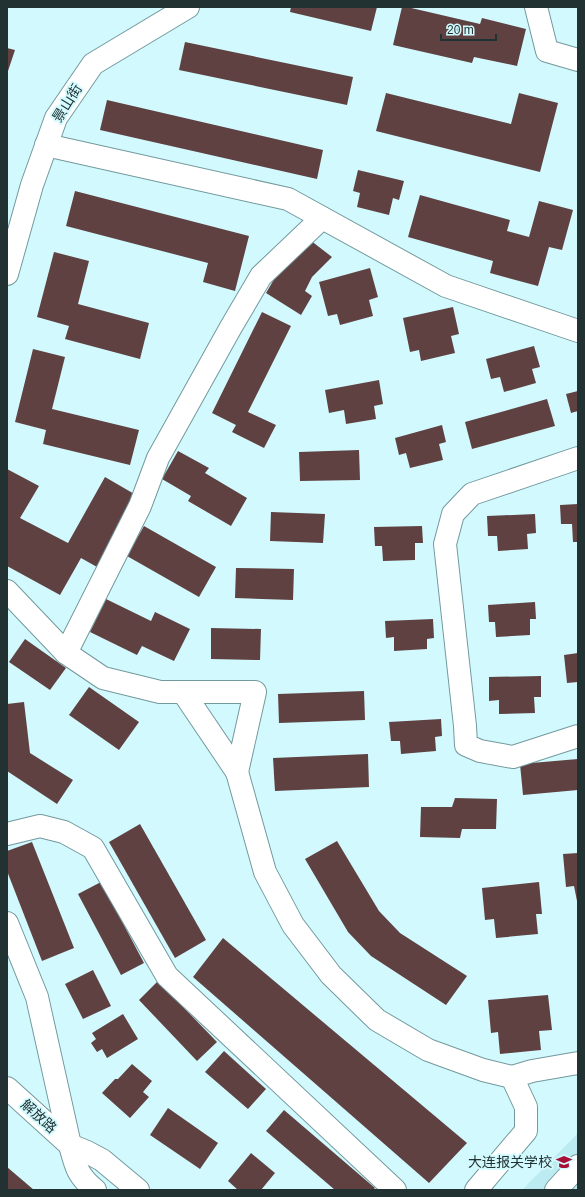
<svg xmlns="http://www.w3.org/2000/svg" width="585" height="1197" font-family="Helvetica,'Noto Sans SC',sans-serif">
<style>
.built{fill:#bcecf1}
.building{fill:#5f4142}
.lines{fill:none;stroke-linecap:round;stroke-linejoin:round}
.minor-casing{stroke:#73999d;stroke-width:24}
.major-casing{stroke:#73999d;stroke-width:24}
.minor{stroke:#fff;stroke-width:22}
.major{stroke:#fff;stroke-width:22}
.labels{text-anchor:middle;stroke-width:4;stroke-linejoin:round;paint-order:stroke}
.street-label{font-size:14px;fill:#223233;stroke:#d2fafe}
.poi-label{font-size:14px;fill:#223233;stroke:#d2fafe;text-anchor:end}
</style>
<rect width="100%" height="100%" fill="#d2fafe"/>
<polygon class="built" points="578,1133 578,1190 522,1190"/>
<g class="building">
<polygon points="291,7 377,7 371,31 290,12"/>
<polygon points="402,7 407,7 480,24 482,18 526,29 517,66 474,57 472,63 393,45"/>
<polygon points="185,42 353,77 347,105 179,70"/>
<polygon points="7,48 15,50 7,74"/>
<polygon points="386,93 511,124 519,93 558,103 540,172 376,131"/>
<polygon points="107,100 323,150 317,179 100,130"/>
<polygon points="358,170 404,181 399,200 393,198 389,215 357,207 360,193 353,191"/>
<polygon points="75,191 249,236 235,291 203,282 208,263 66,226"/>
<polygon points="420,195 510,220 507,231 529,237 539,201 573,210 562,250 549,247 538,286 490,273 493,261 408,237"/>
<polygon points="310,240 332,257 312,277 305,291 312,296 301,315 266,293 286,259"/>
<polygon points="54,252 89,261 78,304 149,323 140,359 65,339 69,326 37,317"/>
<polygon points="370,268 378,297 369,300 373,316 340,325 337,314 328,316 319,282"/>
<polygon points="453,307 459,334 451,336 455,353 421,361 419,350 410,352 403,318"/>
<polygon points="262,312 291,326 248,412 276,425 264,448 232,432 236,425 212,413"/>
<polygon points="534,346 540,367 532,369 536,383 504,392 500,377 491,379 486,359"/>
<polygon points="33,349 65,357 52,409 139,430 130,465 43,444 46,430 15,422"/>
<polygon points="379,380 383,404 374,406 376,419 346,424 344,410 329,413 325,390"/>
<polygon points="578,391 578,411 571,413 566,394"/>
<polygon points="547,399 555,426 472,449 465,422"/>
<polygon points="442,425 446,442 439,444 443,460 410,468 406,453 399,455 395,438"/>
<polygon points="359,450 360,480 300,481 299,452"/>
<polygon points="178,451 209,468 205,473 247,498 231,526 188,501 191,496 162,479"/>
<polygon points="7,469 39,486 20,518 68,543 105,477 136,495 97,567 81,558 60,595 7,566"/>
<polygon points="578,504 578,542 573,542 572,524 561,524 560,505"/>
<polygon points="271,512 325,514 323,543 270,541"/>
<polygon points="535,514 536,533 527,534 528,549 498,551 497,536 488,536 487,516"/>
<polygon points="144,526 216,567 199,597 127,556"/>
<polygon points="422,526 423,543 415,543 415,560 383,561 382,546 375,546 374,527"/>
<polygon points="236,568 294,569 293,600 235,598"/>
<polygon points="106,599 151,621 155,612 190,629 174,661 142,646 137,655 90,632"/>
<polygon points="535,602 536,619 530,619 530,635 496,637 495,622 489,622 488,605"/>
<polygon points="433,619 434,638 427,639 427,649 394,651 394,637 386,638 385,621"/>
<polygon points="211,628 261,629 260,660 211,659"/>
<polygon points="25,639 66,668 50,690 9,662"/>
<polygon points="578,653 578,682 567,683 564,655"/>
<polygon points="541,676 541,697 534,697 535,713 499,714 499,700 489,701 489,677"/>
<polygon points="89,687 139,722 119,750 69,715"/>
<polygon points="364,691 365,720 279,723 278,694"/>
<polygon points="24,702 30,753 73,780 57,804 7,771 7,704"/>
<polygon points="441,719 442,736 435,737 436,751 401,754 400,741 391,741 389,722"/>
<polygon points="368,754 369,787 275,791 273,758"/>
<polygon points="578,759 578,790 523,795 520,764"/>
<polygon points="455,798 497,799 496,829 462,829 460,838 420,837 421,807 452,807"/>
<polygon points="140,824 206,940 175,958 109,842"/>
<polygon points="337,841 379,911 400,933 467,976 446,1005 371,956 348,932 305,859"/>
<polygon points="32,842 74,948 42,961 7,871 7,851"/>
<polygon points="578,853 578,901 577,901 574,886 566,887 563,854"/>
<polygon points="101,882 144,963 121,975 78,894"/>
<polygon points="539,882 542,914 536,914 538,934 496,938 494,919 485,920 482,888"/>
<polygon points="223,938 467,1143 429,1183 193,977"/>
<polygon points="93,970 111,1006 83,1019 65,984"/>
<polygon points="158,981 217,1042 197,1061 139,1000"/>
<polygon points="548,995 552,1030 539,1031 541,1050 500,1054 498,1032 491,1033 488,1000"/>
<polygon points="123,1014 138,1039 107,1058 102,1049 97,1052 91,1043 96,1039 92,1033"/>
<polygon points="224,1051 266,1089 248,1109 205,1072"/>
<polygon points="132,1064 152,1081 143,1092 149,1097 130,1118 102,1093 115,1079 118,1079"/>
<polygon points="168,1108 218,1143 200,1169 150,1135"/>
<polygon points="284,1110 375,1188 373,1190 335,1190 266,1131"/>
<polygon points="251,1153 275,1173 261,1190 238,1190 228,1181"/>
<polygon points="7,1167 34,1190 7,1190"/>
</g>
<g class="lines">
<defs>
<g id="minor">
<polyline points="536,7 547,51 578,60"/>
<polyline points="46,145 288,199 446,286 578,331"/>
<polyline points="7,274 32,185 56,118 93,64 188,7"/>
<polyline points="578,458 472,494 453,514 445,544 465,726 466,745 480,751 513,757 578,736"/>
<polyline points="7,591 66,653 103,678 160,692 255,692 237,772 183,692"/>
<polyline points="66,653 140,506 158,458 231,327 261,276 322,218"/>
<polyline points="237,772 265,872 293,925 331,975 377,1020 428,1050 483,1070 512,1077 532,1071 578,1063"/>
<polyline points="7,834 40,826 64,832 93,848 167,976 395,1190"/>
<polyline points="7,923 37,997 70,1145"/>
<polyline points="476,1190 526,1131 526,1107 512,1077"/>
<polyline points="556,1190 578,1166"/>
</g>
<g id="major">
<polyline points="7,1088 70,1145 87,1152 102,1160 138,1190"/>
<path d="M 70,1145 C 76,1167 77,1175 95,1190"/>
</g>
</defs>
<use href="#minor" class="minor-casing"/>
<use href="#major" class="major-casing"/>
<use href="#minor" class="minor"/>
<use href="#major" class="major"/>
</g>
<defs>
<symbol id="school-bare" viewBox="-9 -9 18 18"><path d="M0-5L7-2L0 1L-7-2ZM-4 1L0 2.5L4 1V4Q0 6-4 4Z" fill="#a70f37" stroke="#d2fafe" stroke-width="2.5" paint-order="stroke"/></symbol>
</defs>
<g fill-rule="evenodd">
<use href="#school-bare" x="553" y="1151" width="22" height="22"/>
</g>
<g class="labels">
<g class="street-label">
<text transform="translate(67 103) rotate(-58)" y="5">景山街</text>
<text transform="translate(39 1116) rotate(42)" y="5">解放路</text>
</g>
<g class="poi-label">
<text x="552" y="1167">大连报关学校</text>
</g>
</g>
<rect width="585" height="1197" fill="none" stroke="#223233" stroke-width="16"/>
<path d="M441 34v6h55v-6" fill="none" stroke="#223233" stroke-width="2"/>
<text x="447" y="34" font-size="12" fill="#223233" stroke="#d2fafe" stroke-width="3" paint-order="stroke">20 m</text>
</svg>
